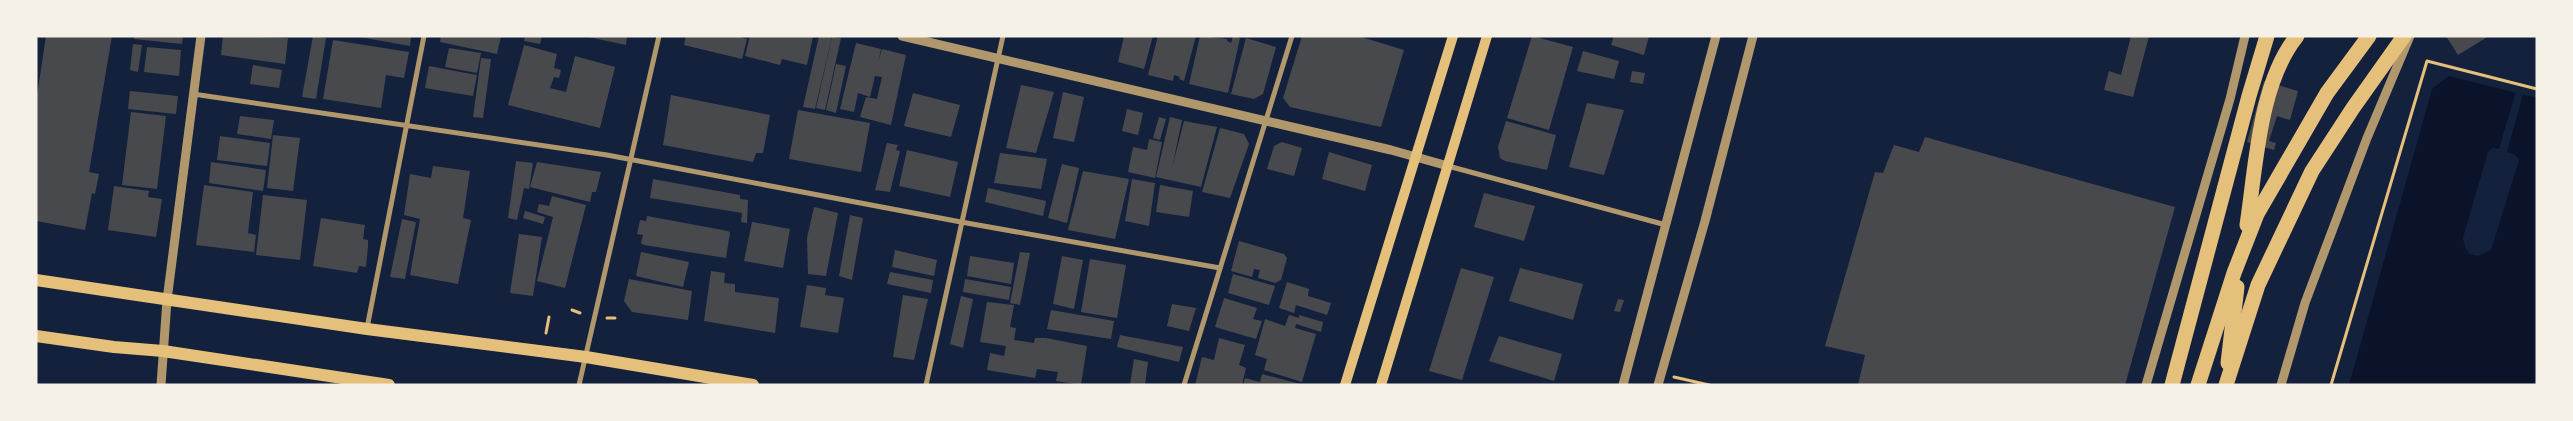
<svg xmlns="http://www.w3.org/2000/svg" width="2573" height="421" font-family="'Archivo Narrow',sans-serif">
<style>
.water{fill:#0b132b}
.pier{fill:#14213d}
.building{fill:#48494c}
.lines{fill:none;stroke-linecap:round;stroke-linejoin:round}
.path{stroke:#e5c07b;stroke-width:3}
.minor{stroke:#b1986c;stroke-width:5}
.tertiary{stroke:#b1986c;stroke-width:9}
.secondary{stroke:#e5c07b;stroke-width:10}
.primary{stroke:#e5c07b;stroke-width:12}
.motorway{stroke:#e5c07b;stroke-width:15}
</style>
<rect width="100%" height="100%" fill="#14213d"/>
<polygon class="water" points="2449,76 2537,98 2537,385 2349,385 2432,89"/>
<polygon class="pier" points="2516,91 2523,94 2507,152 2515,155 2519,160 2491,250 2478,256 2470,254 2465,247 2463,238 2488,152 2493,148 2499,149"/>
<g class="building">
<polygon points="46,36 112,36 89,172 99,174 95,194 92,193 85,230 36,221 36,102"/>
<polygon points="134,36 183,36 182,44 134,39"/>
<polygon points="223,36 288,38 285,64 221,55"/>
<polygon points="313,36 326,38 316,99 302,97"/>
<polygon points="354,36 405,36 411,37 410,46"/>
<polygon points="441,36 501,36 497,54 440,42"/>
<polygon points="525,36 542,36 540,44 524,41"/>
<polygon points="583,36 627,36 626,45"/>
<polygon points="686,36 737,36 747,39 742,59 684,45"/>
<polygon points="750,36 813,36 807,65 782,59 780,65 745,56"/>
<polygon points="819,36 832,37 815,109 803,107"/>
<polygon points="1124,36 1153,36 1144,69 1118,62"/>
<polygon points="1158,36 1196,36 1184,81 1179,79 1180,77 1174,75 1173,81 1148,75"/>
<polygon points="1200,36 1227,39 1227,41 1231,43 1233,36 1240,38 1228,93 1189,84"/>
<polygon points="1302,36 1358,36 1404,50 1381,127 1290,107 1283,98"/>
<polygon points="1532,36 1573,47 1549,130 1507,118"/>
<polygon points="1614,36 1649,36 1644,55 1611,45"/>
<polygon points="2131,36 2149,36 2133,97 2104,90 2109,71 2121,75"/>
<polygon points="2446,36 2489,36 2458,55"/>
<polygon points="832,37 841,38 825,110 816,108"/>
<polygon points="1246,38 1276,47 1263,94 1254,99 1231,94"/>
<polygon points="333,40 409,52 404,78 386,75 381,108 323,99"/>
<polygon points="856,43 881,49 878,62 882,49 906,55 891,125 860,117 866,97 877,99 882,77 875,76 870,97 858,93 854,112 840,109"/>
<polygon points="133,44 142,45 138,72 130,70"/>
<polygon points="524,45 557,54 554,68 561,70 559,78 554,77 550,88 566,92 575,56 615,67 600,128 508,105"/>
<polygon points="147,47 181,50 179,76 144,72"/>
<polygon points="449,48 481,53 477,73 445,67"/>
<polygon points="1583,51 1619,61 1614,79 1577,71"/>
<polygon points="481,58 491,59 483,118 473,117"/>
<polygon points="836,64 846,66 836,113 826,110"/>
<polygon points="253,65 282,70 279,88 250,84"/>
<polygon points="429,66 477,75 473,96 425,88"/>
<polygon points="1632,71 1645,73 1643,84 1630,82"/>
<polygon points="2264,81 2298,91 2290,120 2277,116 2269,141 2276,143 2274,150 2247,142"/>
<polygon points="1021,85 1054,92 1036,153 1006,148"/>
<polygon points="130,91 178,96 176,114 128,109"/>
<polygon points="1063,92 1084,97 1074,142 1053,138"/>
<polygon points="913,93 960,105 951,137 904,126"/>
<polygon points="671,95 770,115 763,153 756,153 753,162 663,145"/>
<polygon points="1587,103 1624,110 1604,175 1569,167"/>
<polygon points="1127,109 1143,113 1138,135 1122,131"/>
<polygon points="798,110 870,123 861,172 789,159"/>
<polygon points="131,112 166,116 157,189 122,185"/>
<polygon points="240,116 274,120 271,139 237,134"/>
<polygon points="1159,117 1166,119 1160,140 1153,138"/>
<polygon points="1170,117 1182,120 1172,168 1184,121 1217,127 1201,187 1156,177"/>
<polygon points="1506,121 1556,135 1547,170 1505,161 1500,158 1498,147"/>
<polygon points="1220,128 1244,134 1249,144 1230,198 1202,192"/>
<polygon points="273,135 300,138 293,191 267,188"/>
<polygon points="220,136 270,143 267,166 217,160"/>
<polygon points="1925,137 2175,207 2125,385 1858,385 1865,355 1825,346 1875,172 1883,173 1894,145 1919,152"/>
<polygon points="1149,139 1162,142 1155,178 1128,172 1133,147 1147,150"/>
<polygon points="1282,142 1302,148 1294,176 1267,169 1274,146"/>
<polygon points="887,143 898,145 896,150 900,151 890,192 875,190"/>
<polygon points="907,150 958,162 950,197 899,186"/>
<polygon points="1329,152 1372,165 1365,191 1322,179"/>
<polygon points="1000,153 1047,159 1041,189 994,183"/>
<polygon points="516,161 533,163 529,189 524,188 517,220 508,218"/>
<polygon points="211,162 266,170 263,191 209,183"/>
<polygon points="537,162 601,172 596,192 592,192 590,202 530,187"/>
<polygon points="1062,164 1079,168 1067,223 1048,218"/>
<polygon points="433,166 470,171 463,218 471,220 458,284 410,275 420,219 404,215 410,174 431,178"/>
<polygon points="1083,171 1129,179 1115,239 1068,230"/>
<polygon points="653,179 740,195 740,199 748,200 747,223 741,222 742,213 650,198"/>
<polygon points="1132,179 1155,183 1149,226 1125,221"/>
<polygon points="204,185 253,192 248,233 256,235 254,252 196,245"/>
<polygon points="1160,185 1193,191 1189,217 1156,212"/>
<polygon points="114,186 149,191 148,197 162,199 156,237 108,230"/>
<polygon points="988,188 1046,201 1043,216 985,202"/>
<polygon points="1484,193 1535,206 1524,241 1474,227"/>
<polygon points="263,195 307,200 300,260 256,255"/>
<polygon points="552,196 586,205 565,288 537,281 553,217 537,212 539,204 549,206"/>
<polygon points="814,207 838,213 826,276 808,274 807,238"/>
<polygon points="525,211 545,217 543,224 523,218"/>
<polygon points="850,215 863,218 852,280 839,276"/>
<polygon points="647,216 728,231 730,233 726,258 644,245 641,243 643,235 637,234 640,220 646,221"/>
<polygon points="321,218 365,225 363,239 368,240 368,246 366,267 359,266 357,273 313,266"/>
<polygon points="402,219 416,222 405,279 390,277"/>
<polygon points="752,222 790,229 783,268 744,261"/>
<polygon points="519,234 542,237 533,296 510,293"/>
<polygon points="1239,241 1284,254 1287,258 1281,280 1275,283 1258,278 1260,270 1254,269 1252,277 1231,271"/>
<polygon points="895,250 937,260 934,276 892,267"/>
<polygon points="641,252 689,262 683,287 636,276"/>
<polygon points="1020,252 1030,253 1020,305 1010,303"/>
<polygon points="970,256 1014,263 1011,284 967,276"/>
<polygon points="1062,256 1083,260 1074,309 1053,304"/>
<polygon points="1090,259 1126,265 1117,318 1081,312"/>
<polygon points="1461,268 1494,277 1462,380 1429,371"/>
<polygon points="1520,268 1583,284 1573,320 1509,301"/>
<polygon points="711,271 725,273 724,283 735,284 735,292 779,298 775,333 704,321"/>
<polygon points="890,272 933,280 931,293 887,284"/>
<polygon points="1233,274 1275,286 1269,305 1228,293"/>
<polygon points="629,279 692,291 688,320 632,312 624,301"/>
<polygon points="965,279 1011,287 1009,300 963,292"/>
<polygon points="1287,282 1309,289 1308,296 1331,303 1327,315 1296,305 1294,313 1279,308"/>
<polygon points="807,285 826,288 825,295 844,298 838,333 800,327"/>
<polygon points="903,295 928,299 914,360 893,357"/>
<polygon points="961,296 973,299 963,348 950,344"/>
<polygon points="1224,298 1257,308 1253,319 1262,321 1256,339 1215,327"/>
<polygon points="1618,299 1624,300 1620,312 1614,311"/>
<polygon points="987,302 1014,305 1010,327 1016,328 1014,340 1034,343 1035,338 1046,338 1087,346 1081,385 1056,381 1058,372 1037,369 1035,378 987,370 990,353 1004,356 1006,346 980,342"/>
<polygon points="1172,304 1196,308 1189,331 1167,326"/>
<polygon points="1051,310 1114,321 1111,339 1047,329"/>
<polygon points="1289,315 1299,318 1299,315 1323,322 1321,332 1296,324 1295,328 1316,334 1302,382 1264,370 1267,359 1255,355 1265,319 1285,326"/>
<polygon points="1120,335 1183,347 1179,362 1117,347"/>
<polygon points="1499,336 1562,354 1554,381 1489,361"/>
<polygon points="1219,338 1245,345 1239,365 1246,368 1242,385 1195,385 1202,357 1214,360"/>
<polygon points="1134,359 1148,362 1145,385 1130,385"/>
<polygon points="1262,374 1300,384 1300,385 1243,385 1245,378 1260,382"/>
</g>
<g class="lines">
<g class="path">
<polyline points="572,310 580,313"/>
<polyline points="607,318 615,318"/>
<polyline points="546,333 549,317"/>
<polyline points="1674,377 1709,385"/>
<polyline points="2331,385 2427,61 2537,89"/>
</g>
<g class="minor">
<polyline points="193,94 607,155 961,222 1220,268"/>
<polyline points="1448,166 1666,225"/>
<polyline points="367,328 424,36"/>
<polyline points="579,385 659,36"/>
<polyline points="926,385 1003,36"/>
<polyline points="1184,385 1292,36"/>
</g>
<g class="tertiary">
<polyline points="902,36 1391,150 1448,166"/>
<polyline points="161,385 167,300 201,36"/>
<polyline points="1623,385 1716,36"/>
<polyline points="1658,385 1705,221 1753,36"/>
<polyline points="2146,385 2230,99 2245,36"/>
<polyline points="2281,385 2305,303 2367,138 2410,36"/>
</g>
<g class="secondary">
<polyline points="1345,385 1453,36"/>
<polyline points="1381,385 1487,36"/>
</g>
<g class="primary">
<polyline points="36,280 367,329 586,357 753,385"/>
<polyline points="36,336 114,347 163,351 389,385"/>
</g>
<g class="motorway">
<path d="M 2247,225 C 2256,166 2259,83 2297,36"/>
<polyline points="2228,363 2237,287"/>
<polyline points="2172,385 2249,96 2267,36"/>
<polyline points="2198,385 2234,273 2257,214 2327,93 2369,36"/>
<polyline points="2226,385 2258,285 2312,171 2353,108 2404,36"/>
</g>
</g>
<rect width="2573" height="421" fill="none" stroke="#f6f1e7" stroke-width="75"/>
</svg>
